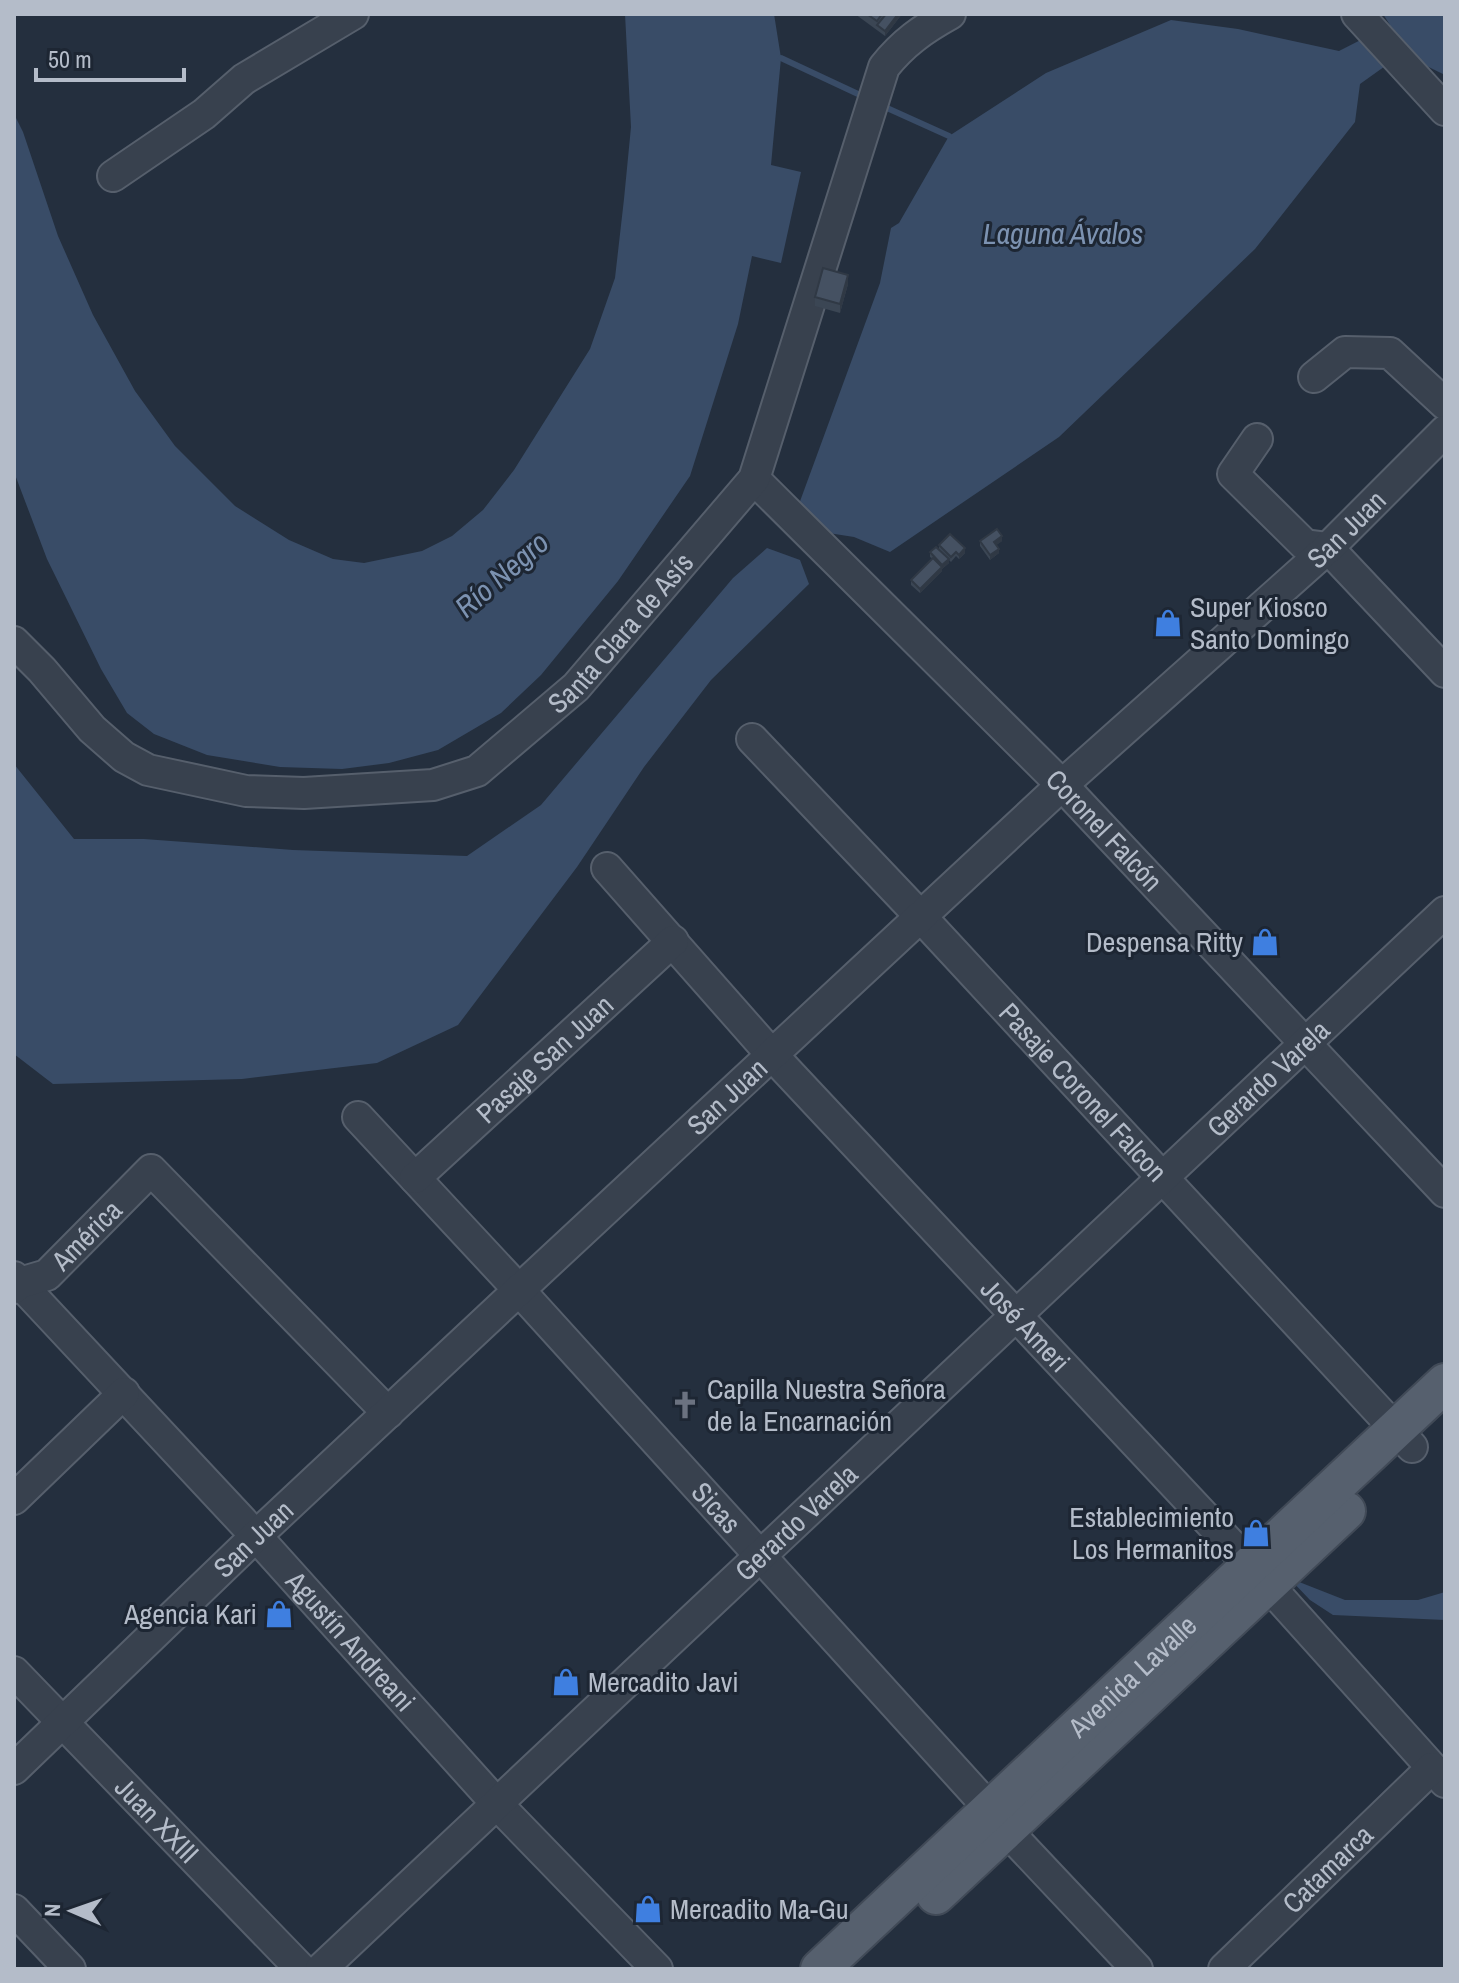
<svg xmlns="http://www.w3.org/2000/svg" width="1459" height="1983" font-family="'Archivo Narrow',sans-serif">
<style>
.water{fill:#394c67}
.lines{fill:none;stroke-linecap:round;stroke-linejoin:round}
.stream{stroke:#394c67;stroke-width:6}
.minor-casing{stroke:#565f6c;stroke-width:34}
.major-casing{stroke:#414a57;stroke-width:42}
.minor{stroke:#38414e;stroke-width:30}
.major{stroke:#56606e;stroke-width:38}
.wall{fill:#3b4654}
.shaded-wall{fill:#303945}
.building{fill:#455162;stroke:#303945;stroke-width:2}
.labels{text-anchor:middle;stroke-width:6;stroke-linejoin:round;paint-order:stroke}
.street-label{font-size:28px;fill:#b4bcc9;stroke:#1d2633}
.poi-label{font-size:28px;fill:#b4bcc9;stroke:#1d2633;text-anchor:start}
.water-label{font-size:30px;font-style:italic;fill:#7c92b1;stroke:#1d2633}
</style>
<rect width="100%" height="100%" fill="#242f3e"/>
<g class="water">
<polygon points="625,14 774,14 781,58 771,165 801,172 781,263 752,256 738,324 690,476 618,581 541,675 501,713 438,750 389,763 342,769 280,767 207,755 154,734 127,713 101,669 47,559 14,472 14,114 23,132 58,236 93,315 135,391 175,446 235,506 289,540 333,559 364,563 422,551 452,536 483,510 514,470 590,349 615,278 624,199 631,127"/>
<polygon points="1383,14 1445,14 1445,75 1402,54 1360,84 1355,122 1255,249 1059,437 890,552 854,537 822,532 799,504 880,283 891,228 899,223 949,136 1046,73 1171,20 1238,29 1339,51 1390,25"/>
<polygon points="767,548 800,560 809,584 711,680 644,767 577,867 458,1025 377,1063 242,1079 53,1084 14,1054 14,764 74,839 144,839 293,850 467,856 541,805 733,578"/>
<polygon points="1289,1578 1345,1600 1418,1600 1445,1592 1445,1620 1333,1615 1310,1600"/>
</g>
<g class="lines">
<g class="stream">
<polyline points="781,58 858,94"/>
<polyline points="887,108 949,136"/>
</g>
<defs>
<g id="minor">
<polyline points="1357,14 1445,110"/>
<polyline points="113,176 204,114 244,79 353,14"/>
<polyline points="1314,377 1345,352 1390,353 1445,404"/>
<polyline points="1257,439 1233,474 1305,545 1328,548 1445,672"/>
<path id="s1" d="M 754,479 L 1062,785 L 1445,1192"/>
<path id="s2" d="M 14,642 L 42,670 L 92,729 L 124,757 L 148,770 L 246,791 L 304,793 L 433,785 L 477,771 L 576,687 L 754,479 L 884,67 C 903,43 923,29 950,14"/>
<path id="s3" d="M 752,739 L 922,918 L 1412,1447"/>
<path id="s4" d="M 607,868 L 772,1055 L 1250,1565 L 1445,1782"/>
<path id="s5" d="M 358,1117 L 519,1290 L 990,1809 L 1007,1831 L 1137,1969"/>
<path id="s6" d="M 415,1178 L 673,941"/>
<path id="s7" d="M 14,1277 L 256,1536 L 497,1804 L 657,1969"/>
<path id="s8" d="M 14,1288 L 20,1283 L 47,1275 L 151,1170 L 388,1413"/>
<polyline points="14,1499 124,1393"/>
<path id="s9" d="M 14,1672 L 301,1969"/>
<path id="s10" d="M 14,1769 L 256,1536 L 519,1290 L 1062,785 L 1328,548 L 1445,431"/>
<polyline points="14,1910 70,1969"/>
<path id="s11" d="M 321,1969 L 1445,912"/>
<path id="s12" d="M 1224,1969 L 1432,1768"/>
</g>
<g id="major">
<polyline points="936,1895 1346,1511"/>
<path id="s13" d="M 820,1969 L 1445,1383"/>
</g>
</defs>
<use href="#minor" class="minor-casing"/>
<use href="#major" class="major-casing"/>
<use href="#minor" class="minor"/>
<use href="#major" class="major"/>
</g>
<g class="wall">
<polygon points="855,14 902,14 885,36"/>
<polygon points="848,284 840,313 815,306 815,297"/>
<polygon points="980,541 1002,541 996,545 999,553 990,560 980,546"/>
<polygon points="939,545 965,553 959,559 956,556 951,562 949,560 949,563 942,569 942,571 920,593 911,585 911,580 933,559 930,557 930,552 939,549"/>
</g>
<g class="shaded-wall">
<polygon points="898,14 902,14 885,36 885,31"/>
<polygon points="848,275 848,284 840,313 840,304"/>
<polygon points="1002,536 1002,541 994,547 994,542"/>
<polygon points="965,548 965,553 959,559 959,555"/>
<polygon points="999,549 999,553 990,560 990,555"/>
<polygon points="949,559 949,563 942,569 942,565"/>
<polygon points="942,567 942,571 920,593 920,589"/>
</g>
<g class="building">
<polygon points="867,14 882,14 877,21"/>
<polygon points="886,14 898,14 885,31 877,25"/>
<polygon points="823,268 848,275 840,304 815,297"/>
<polygon points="997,529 1002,536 994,542 999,549 990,555 980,541"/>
<polygon points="950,534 965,548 959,555 956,552 951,557 939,545"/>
<polygon points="936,547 949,559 942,565 930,552"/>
<polygon points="933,558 942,567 920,589 911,580"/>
</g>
<defs>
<symbol id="shop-bare" viewBox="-9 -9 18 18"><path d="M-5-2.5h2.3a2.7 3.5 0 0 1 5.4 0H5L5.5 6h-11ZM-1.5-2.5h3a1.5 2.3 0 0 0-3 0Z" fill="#3f7fe0" stroke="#1d2633" stroke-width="2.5" paint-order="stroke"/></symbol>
<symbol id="church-bare" viewBox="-9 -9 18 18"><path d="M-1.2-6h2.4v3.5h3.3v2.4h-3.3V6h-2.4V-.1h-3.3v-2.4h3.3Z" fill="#6b7280" stroke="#1d2633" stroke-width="2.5" paint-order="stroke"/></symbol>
</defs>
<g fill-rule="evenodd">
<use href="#shop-bare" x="1148" y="603" width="40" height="40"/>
<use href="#shop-bare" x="1245" y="922" width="40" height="40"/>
<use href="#church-bare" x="665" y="1385" width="40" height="40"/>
<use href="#shop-bare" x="1236" y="1513" width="40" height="40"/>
<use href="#shop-bare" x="259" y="1594" width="40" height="40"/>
<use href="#shop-bare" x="546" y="1662" width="40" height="40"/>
<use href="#shop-bare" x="628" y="1889" width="40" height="40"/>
</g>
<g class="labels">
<g class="street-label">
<text dy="10" stroke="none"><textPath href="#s10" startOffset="1820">San Juan</textPath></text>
<text dy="10" stroke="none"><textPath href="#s2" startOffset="720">Santa Clara de Asís</textPath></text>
<text dy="10" stroke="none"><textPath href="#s1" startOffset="496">Coronel Falcón</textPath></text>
<text dy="10" stroke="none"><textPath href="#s6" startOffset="176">Pasaje San Juan</textPath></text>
<text dy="10" stroke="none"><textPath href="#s11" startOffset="1300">Gerardo Varela</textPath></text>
<text dy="10" stroke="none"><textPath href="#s3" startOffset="484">Pasaje Coronel Falcon</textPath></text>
<text dy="10" stroke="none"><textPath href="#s10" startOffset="980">San Juan</textPath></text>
<text dy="10" stroke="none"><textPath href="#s8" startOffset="92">América</textPath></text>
<text dy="10" stroke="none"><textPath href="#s4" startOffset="620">José Ameri</textPath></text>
<text dy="10" stroke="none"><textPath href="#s5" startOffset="530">Sicas</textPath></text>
<text dy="10" stroke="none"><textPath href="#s11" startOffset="652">Gerardo Varela</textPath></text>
<text dy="10" stroke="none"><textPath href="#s10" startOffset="332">San Juan</textPath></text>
<text dy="10" stroke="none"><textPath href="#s7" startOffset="496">Agustín Andreani</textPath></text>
<text dy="10" stroke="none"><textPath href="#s13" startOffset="428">Avenida Lavalle</textPath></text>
<text dy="10" stroke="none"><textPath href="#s9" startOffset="206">Juan XXIII</textPath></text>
<text dy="10" stroke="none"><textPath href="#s12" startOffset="144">Catamarca</textPath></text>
</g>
<g class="poi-label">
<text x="1190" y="617">Super Kiosco<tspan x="1190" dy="32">Santo Domingo</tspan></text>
<text x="1243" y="952" text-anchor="end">Despensa Ritty</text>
<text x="707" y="1399">Capilla Nuestra Señora<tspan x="707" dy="32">de la Encarnación</tspan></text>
<text x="1234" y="1527" text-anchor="end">Establecimiento<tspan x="1234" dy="32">Los Hermanitos</tspan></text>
<text x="257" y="1624" text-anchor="end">Agencia Kari</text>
<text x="588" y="1692">Mercadito Javi</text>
<text x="670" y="1919">Mercadito Ma-Gu</text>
</g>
<g class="water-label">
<text x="1063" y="244">Laguna Ávalos</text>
<text transform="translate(502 575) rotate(-41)" y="10">Río Negro</text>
</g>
</g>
<rect width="1459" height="1983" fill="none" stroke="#b4bcc9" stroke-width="32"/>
<g transform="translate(72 1911) rotate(272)" stroke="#1d2633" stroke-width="6" paint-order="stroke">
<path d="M0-6L14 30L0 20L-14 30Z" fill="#b4bcc9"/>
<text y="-12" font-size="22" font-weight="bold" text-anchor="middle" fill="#b4bcc9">N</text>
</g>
<path d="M36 68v12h148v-12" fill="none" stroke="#b4bcc9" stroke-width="4"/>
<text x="48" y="68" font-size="24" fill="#b4bcc9" stroke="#1d2633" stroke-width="6" paint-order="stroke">50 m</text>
</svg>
